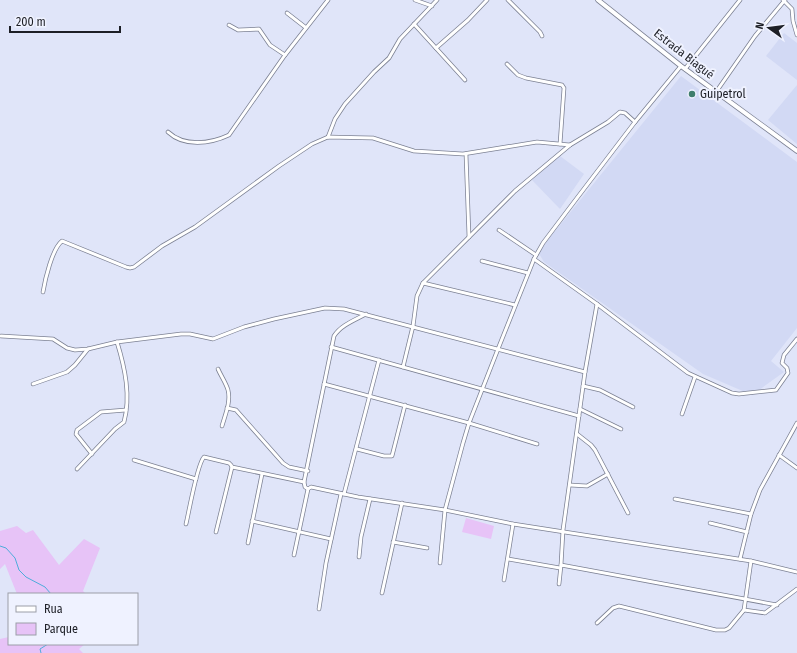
<svg xmlns="http://www.w3.org/2000/svg" width="797" height="653" font-family="'Fira Sans Condensed',sans-serif">
<style>
.built{fill:#d2d9f4}
.green{fill:#e7c3f7}
.lines{fill:none;stroke-linecap:round;stroke-linejoin:round}
.stream{stroke:#4eacdb;stroke-width:1}
.street-casing{stroke:#7c8193;stroke-width:4.5}
.secondary-casing{stroke:#7c8193;stroke-width:5.5}
.street{stroke:#fff;stroke-width:3}
.secondary{stroke:#fff;stroke-width:4}
.poi-dot{fill:#3f7e6c;stroke:#eff2ff;stroke-width:1.5}
.labels{text-anchor:middle;stroke-width:4;stroke-linejoin:round;paint-order:stroke}
.street-label{font-size:12px;fill:#1d1f26;stroke:#eff2ff}
.poi-label{font-size:12px;fill:#1d1f26;stroke:#eff2ff;text-anchor:start}
</style>
<rect width="100%" height="100%" fill="#e0e5f9"/>
<g class="built">
<polygon points="784,33 797,43 797,80 766,56"/>
<polygon points="681,76 797,162 797,328 771,361 784,372 752,395 703,374 544,262 538,252"/>
<polygon points="797,85 797,144 768,120"/>
<polygon points="560,156 584,174 560,209 532,180"/>
</g>
<g class="green">
<polygon points="466,518 494,526 491,539 462,532"/>
<polygon points="17,526 26,533 33,530 59,565 84,539 100,548 83,591 86,594 17,594 5,564 0,569 0,531"/>
<polygon points="9,637 9,644 85,644 79,649 83,653 0,653 0,639"/>
</g>
<g class="lines">
<g class="stream">
<polyline points="0,546 6,548 15,558 19,570 26,577 45,587 51,594"/>
<polyline points="41,653 40,649 48,644"/>
</g>
<defs>
<g id="street">
<polyline points="415,0 432,6"/>
<polyline points="508,0 540,32 542,36"/>
<polyline points="783,0 792,9 793,21 797,35"/>
<polyline points="287,13 305,27"/>
<polyline points="414,24 465,80"/>
<polyline points="229,25 238,30 259,29 270,45 285,55"/>
<polyline points="436,48 468,20 487,0"/>
<polyline points="507,64 518,75 526,78 562,85 564,88 560,144"/>
<polyline points="685,69 740,0"/>
<polyline points="716,92 755,36 785,0"/>
<path d="M 168,132 C 184,147 210,144 229,135 L 285,55 L 328,0"/>
<polyline points="328,137 335,119 345,104 374,72 389,58 400,39 437,0"/>
<polyline points="466,154 469,237"/>
<polyline points="499,230 536,255"/>
<polyline points="534,259 597,304 688,373 732,393 739,394 776,390 788,373 787,368 782,363 784,355 797,339"/>
<polyline points="482,261 528,273"/>
<polyline points="423,283 515,305"/>
<path d="M 43,292 C 45,280 52,249 62,241 L 126,267 L 130,268 L 134,267 L 162,246 L 195,227 L 279,166 L 312,144 L 328,137 L 373,138 L 414,151 L 463,154 L 537,142 L 570,145"/>
<polyline points="1,336 53,339 67,348 75,350 88,349 117,342 181,334 190,334 213,339 244,327 274,319 325,308 344,309 585,372"/>
<polyline points="331,347 579,416"/>
<polyline points="403,367 413,326 417,296 423,283 515,191 570,145 608,122 620,112 625,113 635,122"/>
<path d="M 218,369 C 221,376 226,383 228,390 C 231,402 225,415 222,426"/>
<polyline points="33,384 67,372 75,365 88,349"/>
<polyline points="324,384 469,423 537,444"/>
<polyline points="583,386 600,390 633,407"/>
<polyline points="227,408 236,410 283,463 289,467 308,471"/>
<polyline points="580,409 621,429"/>
<polyline points="682,414 695,377"/>
<polyline points="577,434 591,445 595,450 628,513"/>
<polyline points="357,449 384,456 392,456 405,405"/>
<polyline points="92,454 76,434 77,430 101,412 126,410"/>
<polyline points="779,455 797,468"/>
<polyline points="134,460 196,479"/>
<path d="M 77,469 L 115,429 L 124,422 C 131,396 125,368 117,342"/>
<polyline points="570,485 587,486 608,474"/>
<path d="M 308,489 L 305,487 L 304,482 L 334,336 C 341,325 355,320 366,314"/>
<polyline points="344,494 379,360"/>
<polyline points="675,499 751,514"/>
<polyline points="252,521 331,539"/>
<polyline points="710,523 747,532"/>
<path d="M 186,524 C 189,512 197,464 204,457 L 229,463 L 231,465 L 232,467 L 304,482"/>
<polyline points="216,532 232,467"/>
<polyline points="393,542 427,548"/>
<polyline points="248,543 262,474"/>
<polyline points="294,555 308,489 311,487 358,497 445,510 513,524 751,561 797,572"/>
<polyline points="359,557 361,537 370,499"/>
<polyline points="508,559 560,568"/>
<polyline points="740,559 751,514 760,490 797,423"/>
<polyline points="440,563 445,510 463,443 469,423 498,349 534,259 543,243 577,198 635,122 681,66"/>
<polyline points="561,565 563,530 585,372 597,304"/>
<polyline points="504,580 513,524"/>
<polyline points="559,584 561,565 777,605"/>
<polyline points="382,593 402,503"/>
<polyline points="319,609 326,563 341,494"/>
<polyline points="744,610 765,613 797,589"/>
<polyline points="597,623 613,608 619,606 716,630 725,630 729,628 744,610 751,561"/>
</g>
<polyline id="secondary" points="598,0 681,66 797,151"/>
</defs>
<use href="#street" class="street-casing"/>
<use href="#secondary" class="secondary-casing"/>
<use href="#street" class="street"/>
<use href="#secondary" class="secondary"/>
</g>
<circle class="poi-dot" cx="692" cy="94" r="4"/>
<g class="labels">
<g class="street-label">
<text transform="translate(684 54) rotate(38)" y="4">Estrada Biagué</text>
</g>
<g class="poi-label">
<text x="700" y="98">Guipetrol</text>
</g>
</g>
<rect x="8" y="593" width="130" height="52" fill="#eff2ff" stroke="#9b9ea8"/>
<rect x="16" y="606" width="20" height="6" fill="#ffffff" stroke="#9b9ea8"/>
<text x="44" y="613" font-size="12" fill="#1d1f26">Rua</text>
<rect x="16" y="623" width="20" height="12" fill="#e7c3f7" stroke="#9b9ea8"/>
<text x="44" y="633" font-size="12" fill="#1d1f26">Parque</text>
<g transform="translate(769 28) rotate(284)" stroke="#eff2ff" stroke-width="3" paint-order="stroke">
<path d="M0-3L7 15L0 10L-7 15Z" fill="#1d1f26"/>
<text y="-6" font-size="11" font-weight="bold" text-anchor="middle" fill="#1d1f26">N</text>
</g>
<path d="M10 26v6h110v-6" fill="none" stroke="#1d1f26" stroke-width="2"/>
<text x="16" y="26" font-size="12" fill="#1d1f26" stroke="#eff2ff" stroke-width="3" paint-order="stroke">200 m</text>
</svg>
